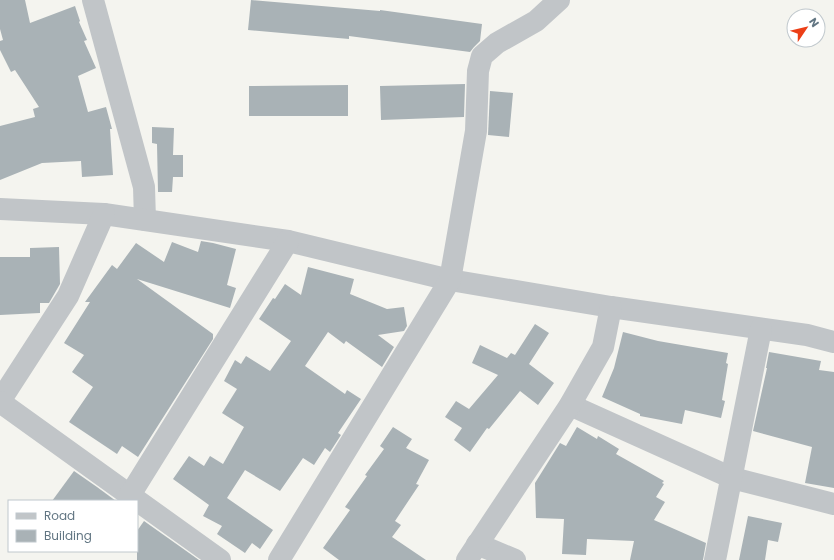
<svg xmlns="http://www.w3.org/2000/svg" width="834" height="560" font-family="Poppins,sans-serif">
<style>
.building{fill:#a9b2b6}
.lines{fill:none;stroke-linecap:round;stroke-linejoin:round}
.minor{stroke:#c1c5c8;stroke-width:22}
</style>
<rect width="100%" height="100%" fill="#f4f4ef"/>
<g class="building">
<polygon points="0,0 25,0 30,23 75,6 80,21 79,22 87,40 84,41 96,68 78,76 88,112 106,107 112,129 110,129 113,175 82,177 81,161 42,163 0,180 0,126 35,117 33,109 39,107 15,70 11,72 0,50 0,41 3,40 0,29"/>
<polygon points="251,0 380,11 380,10 482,24 480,41 474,47 470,52 349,36 349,39 248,30"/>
<polygon points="465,84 464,117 381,120 380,86"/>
<polygon points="348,85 348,116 249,116 249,86"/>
<polygon points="490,91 513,93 509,137 488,135"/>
<polygon points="152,127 174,128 173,155 183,155 183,177 173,177 172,192 158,192 157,144 152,143"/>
<polygon points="201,241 213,243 236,249 227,285 236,288 230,308 137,279 213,334 213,339 138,457 122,446 117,454 69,422 93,387 72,372 84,355 64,343 90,302 85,302 112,265 117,269 136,243 164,262 172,242 198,252"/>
<polygon points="59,247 60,284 49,303 40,303 40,313 0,315 0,257 30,257 30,248"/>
<polygon points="308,267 354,279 350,294 387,309 404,307 407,326 404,331 378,335 394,347 382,367 346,341 344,344 328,332 305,366 345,394 347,390 361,399 338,433 341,435 330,452 325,448 314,465 303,458 280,491 245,470 227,498 273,530 260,549 252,543 245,553 217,534 222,526 203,516 209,505 173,479 189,456 204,466 210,456 223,464 244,427 222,413 237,389 224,381 235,360 241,364 246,356 270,371 291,341 259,319 273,298 275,299 285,284 301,295"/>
<polygon points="535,324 549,333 529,364 554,383 538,405 520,391 489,429 487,428 470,452 454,440 462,428 445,417 456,401 469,409 498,375 472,363 480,345 507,358 511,353 515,355"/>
<polygon points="623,332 658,341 728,353 726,363 728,364 722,400 725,401 721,418 685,410 682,424 640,416 640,414 602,397 614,368"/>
<polygon points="769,352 821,361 819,370 834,372 834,488 805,483 812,447 753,431 767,368 766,368"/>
<polygon points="393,427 412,439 406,448 429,460 416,484 419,485 395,521 401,525 392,537 426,560 339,560 323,548 350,510 345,507 367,476 365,475 384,449 380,446"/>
<polygon points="577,427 597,439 598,436 619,449 616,454 664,481 662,483 664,484 656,497 665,502 654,520 706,543 703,560 630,560 634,541 587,539 586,555 562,554 564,519 536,518 535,483 560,443 566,446"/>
<polygon points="74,471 97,487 116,501 52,501"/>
<polygon points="748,516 782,523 778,542 768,540 765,560 739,560"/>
<polygon points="144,521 199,560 137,560 137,531"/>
</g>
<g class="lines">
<g class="minor">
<polyline points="93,0 144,187 145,220"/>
<polyline points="0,209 104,214 288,241 450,280 611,307 807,335 834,342"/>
<polyline points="0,401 68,296 104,214"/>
<polyline points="0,402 220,560"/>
<polyline points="570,405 732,478 834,504"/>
<polyline points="130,495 288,241"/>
<polyline points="477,544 515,560"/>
<polyline points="279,560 450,280 476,131 478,71 482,56 497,43 536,21 559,0"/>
<polyline points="467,560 570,405 603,347 611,307"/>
<polyline points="715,560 761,329"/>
</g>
</g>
<rect x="8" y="500" width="130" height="52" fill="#ffffff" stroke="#c0c8cd"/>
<rect x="16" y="513" width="20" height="6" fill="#c1c5c8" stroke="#c0c8cd"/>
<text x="44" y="520" font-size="12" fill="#617582">Road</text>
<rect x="16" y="530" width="20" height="12" fill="#a9b2b6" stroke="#c0c8cd"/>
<text x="44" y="540" font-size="12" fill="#617582">Building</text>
<g transform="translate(806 28) rotate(55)"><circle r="19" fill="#ffffff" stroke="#c0c8cd"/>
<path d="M0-3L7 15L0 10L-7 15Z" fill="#ec3f17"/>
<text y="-6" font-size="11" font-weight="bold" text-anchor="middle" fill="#617582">N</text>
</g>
</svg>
